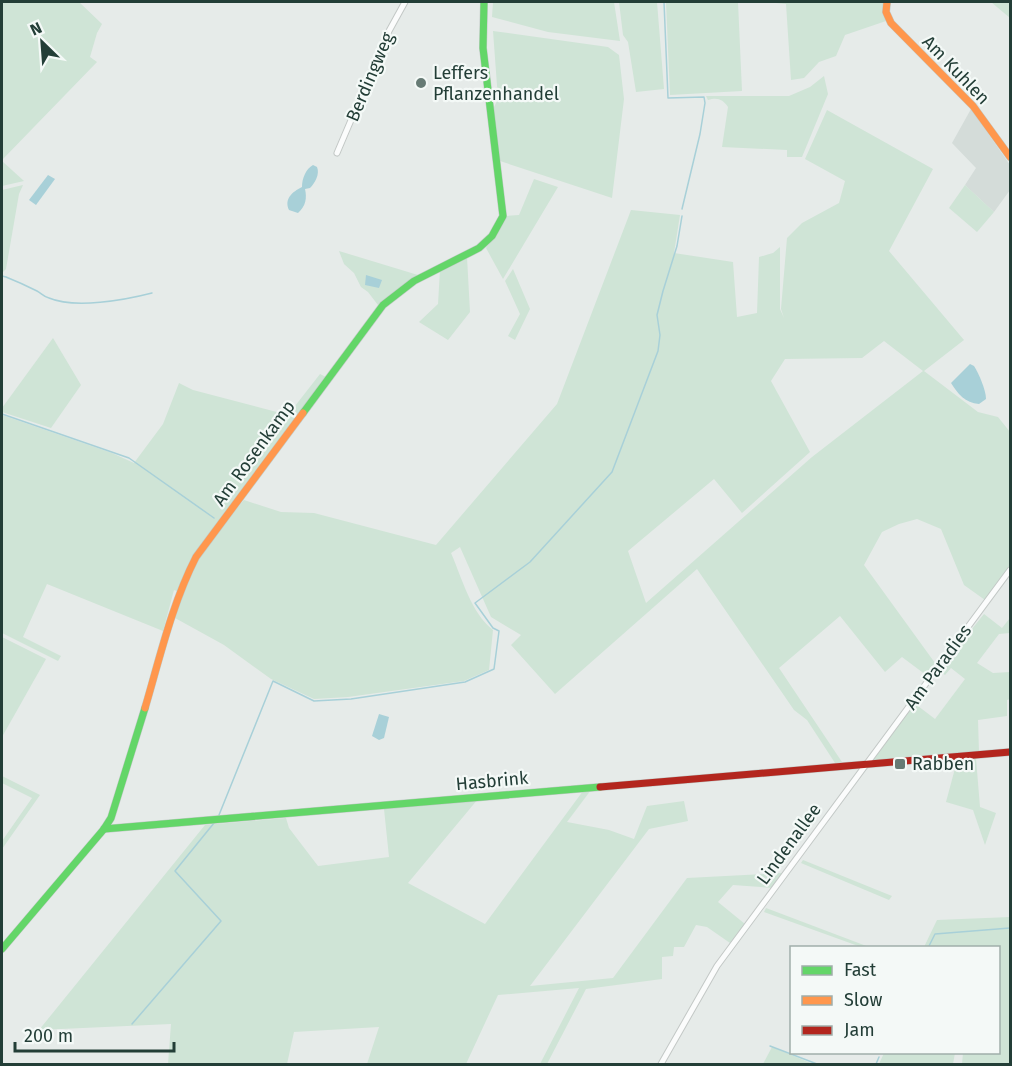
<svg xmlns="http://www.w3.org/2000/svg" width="1012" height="1066" font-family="'Fira Sans',sans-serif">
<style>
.built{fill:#d4dcd9}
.green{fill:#cfe4d6;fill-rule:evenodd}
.water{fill:#a8d0d8}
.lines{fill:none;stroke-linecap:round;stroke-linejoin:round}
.stream{stroke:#a8d0d8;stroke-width:1.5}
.street-casing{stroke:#c3c8c6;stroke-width:7}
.fast-casing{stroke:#c1c9c6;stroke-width:8}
.slow-casing{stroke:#c1c9c6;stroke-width:8}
.jam-casing{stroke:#c1c9c6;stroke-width:8}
.street{stroke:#fbfcfc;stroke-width:5}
.fast{stroke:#63d668;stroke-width:7}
.slow{stroke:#ff974d;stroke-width:7}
.jam{stroke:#b3261e;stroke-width:7}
.poi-dot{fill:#677b75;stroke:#f4f9f7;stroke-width:2}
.labels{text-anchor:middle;stroke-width:4.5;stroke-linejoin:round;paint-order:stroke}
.street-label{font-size:18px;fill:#233e37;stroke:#f4f9f7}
.poi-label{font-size:18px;fill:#233e37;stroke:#f4f9f7;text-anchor:start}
</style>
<rect width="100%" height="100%" fill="#e6ebe9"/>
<polygon class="built" points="971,109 1010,165 1010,190 994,212 965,185 976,168 952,143"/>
<g class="green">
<polygon points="2,2 79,2 102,24 97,33 90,57 97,62 2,160"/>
<polygon points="493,2 614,2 620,41 548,32 492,17"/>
<polygon points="619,2 657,2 664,89 636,92 628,42 623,35"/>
<polygon points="666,2 738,2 742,91 670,95"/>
<polygon points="776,2 884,2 882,13 886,21 845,35 836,56 819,62 804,78 791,80 786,4 776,3"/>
<polygon points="991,2 1010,2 1010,18"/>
<polygon points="493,31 608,47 619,55 624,99 612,198 500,161 493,109 498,99"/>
<path d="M 824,76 L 828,94 L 802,157 L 787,157 L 787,150 L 722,147 L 728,107 C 723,99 717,97 708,100 L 706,96 L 789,96 L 810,87 Z"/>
<path d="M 827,110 L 933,169 L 889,251 L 964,340 L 924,371 L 978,412 L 998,417 L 1010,432 L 1010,565 L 985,600 L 964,585 L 941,529 L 917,519 L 899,524 L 882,532 L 864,565 L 935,663 L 926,675 L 902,657 L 885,672 L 840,616 L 779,668 L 842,762 L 835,763 L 807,720 L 794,710 L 697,569 L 555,694 L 511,645 L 521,635 L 491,617 L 460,547 L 451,553 C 462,578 471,613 493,630 L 489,670 L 464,681 L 348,697 L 314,699 L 271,679 L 224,645 L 175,618 L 182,593 L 174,590 L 163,631 L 47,584 L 23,637 L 61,656 L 58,661 L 2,633 L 2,415 L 112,453 L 134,463 L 163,424 L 179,383 L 193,390 L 288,415 L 320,374 L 326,377 L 217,531 L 244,500 L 281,512 L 314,513 L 436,545 L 557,404 L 631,210 L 680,215 L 674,253 L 733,262 L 737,317 L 757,313 L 759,257 L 773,253 L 780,247 L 780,309 L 784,318 L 781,309 L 787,238 L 802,223 L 839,203 L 845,181 L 805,159 ZM 884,341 L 923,371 L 812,457 L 646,603 L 628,551 L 714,479 L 742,513 L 810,452 L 771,381 L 785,359 L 862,358 Z"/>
<polygon points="2,161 24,181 2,186"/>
<polygon points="534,179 558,187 503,279 486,248 497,234 506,216 519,215"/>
<polygon points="23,185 19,194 6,269 2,273 2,190"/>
<polygon points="965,185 994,212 977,232 949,208"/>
<polygon points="339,251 418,275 378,305 368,292 361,287 354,273 344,264"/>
<polygon points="467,257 470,312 448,340 419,322 438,304 440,270"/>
<polygon points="513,269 530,309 515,340 508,336 520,314 505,281"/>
<polygon points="53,338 81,385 51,428 2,412 2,408"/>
<polygon points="984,614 1002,628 1010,618 1010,633 999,634 977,663 993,673 1010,672 1010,699 1007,700 1007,716 978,720 979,752 871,761 914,703 935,719 965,679 951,668 945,675 939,670"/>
<polygon points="2,637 46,659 2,737"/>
<polygon points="976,758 980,807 996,813 985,845 973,810 946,802 957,761"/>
<polygon points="2,776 40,795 2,849 2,841 32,798 2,783"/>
<polygon points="591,790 567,822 609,830 634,839 647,806 684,801 688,821 649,829 530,986 613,978 687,878 782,873 773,888 733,885 718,902 745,924 730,943 707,927 696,925 684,947 674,947 673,956 662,957 662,979 586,989 547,1064 540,1064 579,988 498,995 466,1064 367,1064 379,1027 294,1032 287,1064 168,1064 171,1024 39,1030 205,825 286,818 289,828 318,866 389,857 384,809 478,799 408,883 485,924 583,791"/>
<polygon points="803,860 892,896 889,900 801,863"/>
<polygon points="766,908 869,947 861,947 764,912"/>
<polygon points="1010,917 1010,1064 962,1064 963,1053 998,1052 998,948 924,947 937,920"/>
<polygon points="772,1047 813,1064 763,1064"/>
<polygon points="884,1053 884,1052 955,1053 953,1064 879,1064"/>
</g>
<g class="water">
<path d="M 313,165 L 317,167 C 320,174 315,183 310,188 L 305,189 C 307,198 306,206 298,213 L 289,210 C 284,199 292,192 302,187 C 302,178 306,169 313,165 Z"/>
<polygon points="48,175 55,179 36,205 29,200"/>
<polygon points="366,275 382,280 379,288 365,285"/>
<path d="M 970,364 L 974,366 C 979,374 986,390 986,399 L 979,404 C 965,403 958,394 951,383 Z"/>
<polygon points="379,714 389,717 384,738 379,740 372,736"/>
</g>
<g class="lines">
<g class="stream">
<polyline points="664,2 668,98 704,97 705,103 700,134 682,209"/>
<path d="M 2,276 L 6,277 C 16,281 27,286 37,291 C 41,293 44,297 49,298 C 75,309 125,300 152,293"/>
<polyline points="2,414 129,458 214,518"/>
<polyline points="219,815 273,681 314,701 351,699 465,682 494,669 499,631 493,628 475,603 530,562 612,472 658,351 660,335 657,315 663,291 677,246 682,216"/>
<polyline points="928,948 935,934 1010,928"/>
<polyline points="132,1024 221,921 175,871 214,823"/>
<polyline points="770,1046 817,1064"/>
<polyline points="876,1064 879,1057"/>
</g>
<defs>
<g id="street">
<polyline points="337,153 389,31 405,2"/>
<polyline points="661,1064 717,966 1010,570"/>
</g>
<g id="fast">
<polyline points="303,413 383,305 414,281 479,248 492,236 503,216 483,48 484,2"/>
<polyline points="104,829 600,787"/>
<polyline points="2,949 104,829 111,818 145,708"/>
</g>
<g id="slow">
<polyline points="887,2 886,12 891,23 973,106 1010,157"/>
<path d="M 145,708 C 160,657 172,604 196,557 L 303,413"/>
</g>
<polyline id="jam" points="600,787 1010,752"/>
</defs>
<use href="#street" class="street-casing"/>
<use href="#fast" class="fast-casing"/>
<use href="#slow" class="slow-casing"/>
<use href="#jam" class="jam-casing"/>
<use href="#street" class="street"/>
<use href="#fast" class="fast"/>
<use href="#slow" class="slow"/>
<use href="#jam" class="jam"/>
</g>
<g class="poi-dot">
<circle cx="421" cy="83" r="6"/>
<rect x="894" y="758" width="12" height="12" rx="3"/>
</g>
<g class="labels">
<g class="street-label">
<text transform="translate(956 70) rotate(46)" y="6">Am Kuhlen</text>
<text transform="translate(370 77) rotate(-67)" y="6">Berdingweg</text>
<text transform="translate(254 453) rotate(-54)" y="6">Am Rosenkamp</text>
<text transform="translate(938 667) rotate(-54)" y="6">Am Paradies</text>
<text transform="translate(492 781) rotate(-5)" y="6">Hasbrink</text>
<text transform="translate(789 844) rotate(-54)" y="6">Lindenallee</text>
</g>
<g class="poi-label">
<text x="433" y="79">Leffers<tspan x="433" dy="21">Pflanzenhandel</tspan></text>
<text x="912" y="770">Rabben</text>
</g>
</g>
<rect width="1012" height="1066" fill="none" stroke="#233e37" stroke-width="6"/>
<rect x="790" y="946" width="210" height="108" fill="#f4f9f7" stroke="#a0aeaa" stroke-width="1.5"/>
<rect x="802" y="966" width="30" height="9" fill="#63d668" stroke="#a0aeaa" stroke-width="1.5"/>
<text x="844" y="976" font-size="18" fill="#233e37">Fast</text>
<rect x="802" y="996" width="30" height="9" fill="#ff974d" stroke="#a0aeaa" stroke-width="1.5"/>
<text x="844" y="1006" font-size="18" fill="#233e37">Slow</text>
<rect x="802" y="1026" width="30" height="9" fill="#b3261e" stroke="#a0aeaa" stroke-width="1.5"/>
<text x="844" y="1036" font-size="18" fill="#233e37">Jam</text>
<g transform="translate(42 42) rotate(335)" stroke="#f4f9f7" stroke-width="4.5" paint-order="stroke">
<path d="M0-4.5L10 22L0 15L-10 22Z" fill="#233e37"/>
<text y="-9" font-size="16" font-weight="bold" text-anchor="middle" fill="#233e37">N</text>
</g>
<path d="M15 1042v9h159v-9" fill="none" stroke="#233e37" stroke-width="3"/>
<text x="24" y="1042" font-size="18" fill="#233e37" stroke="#f4f9f7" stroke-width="4.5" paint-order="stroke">200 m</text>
</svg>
